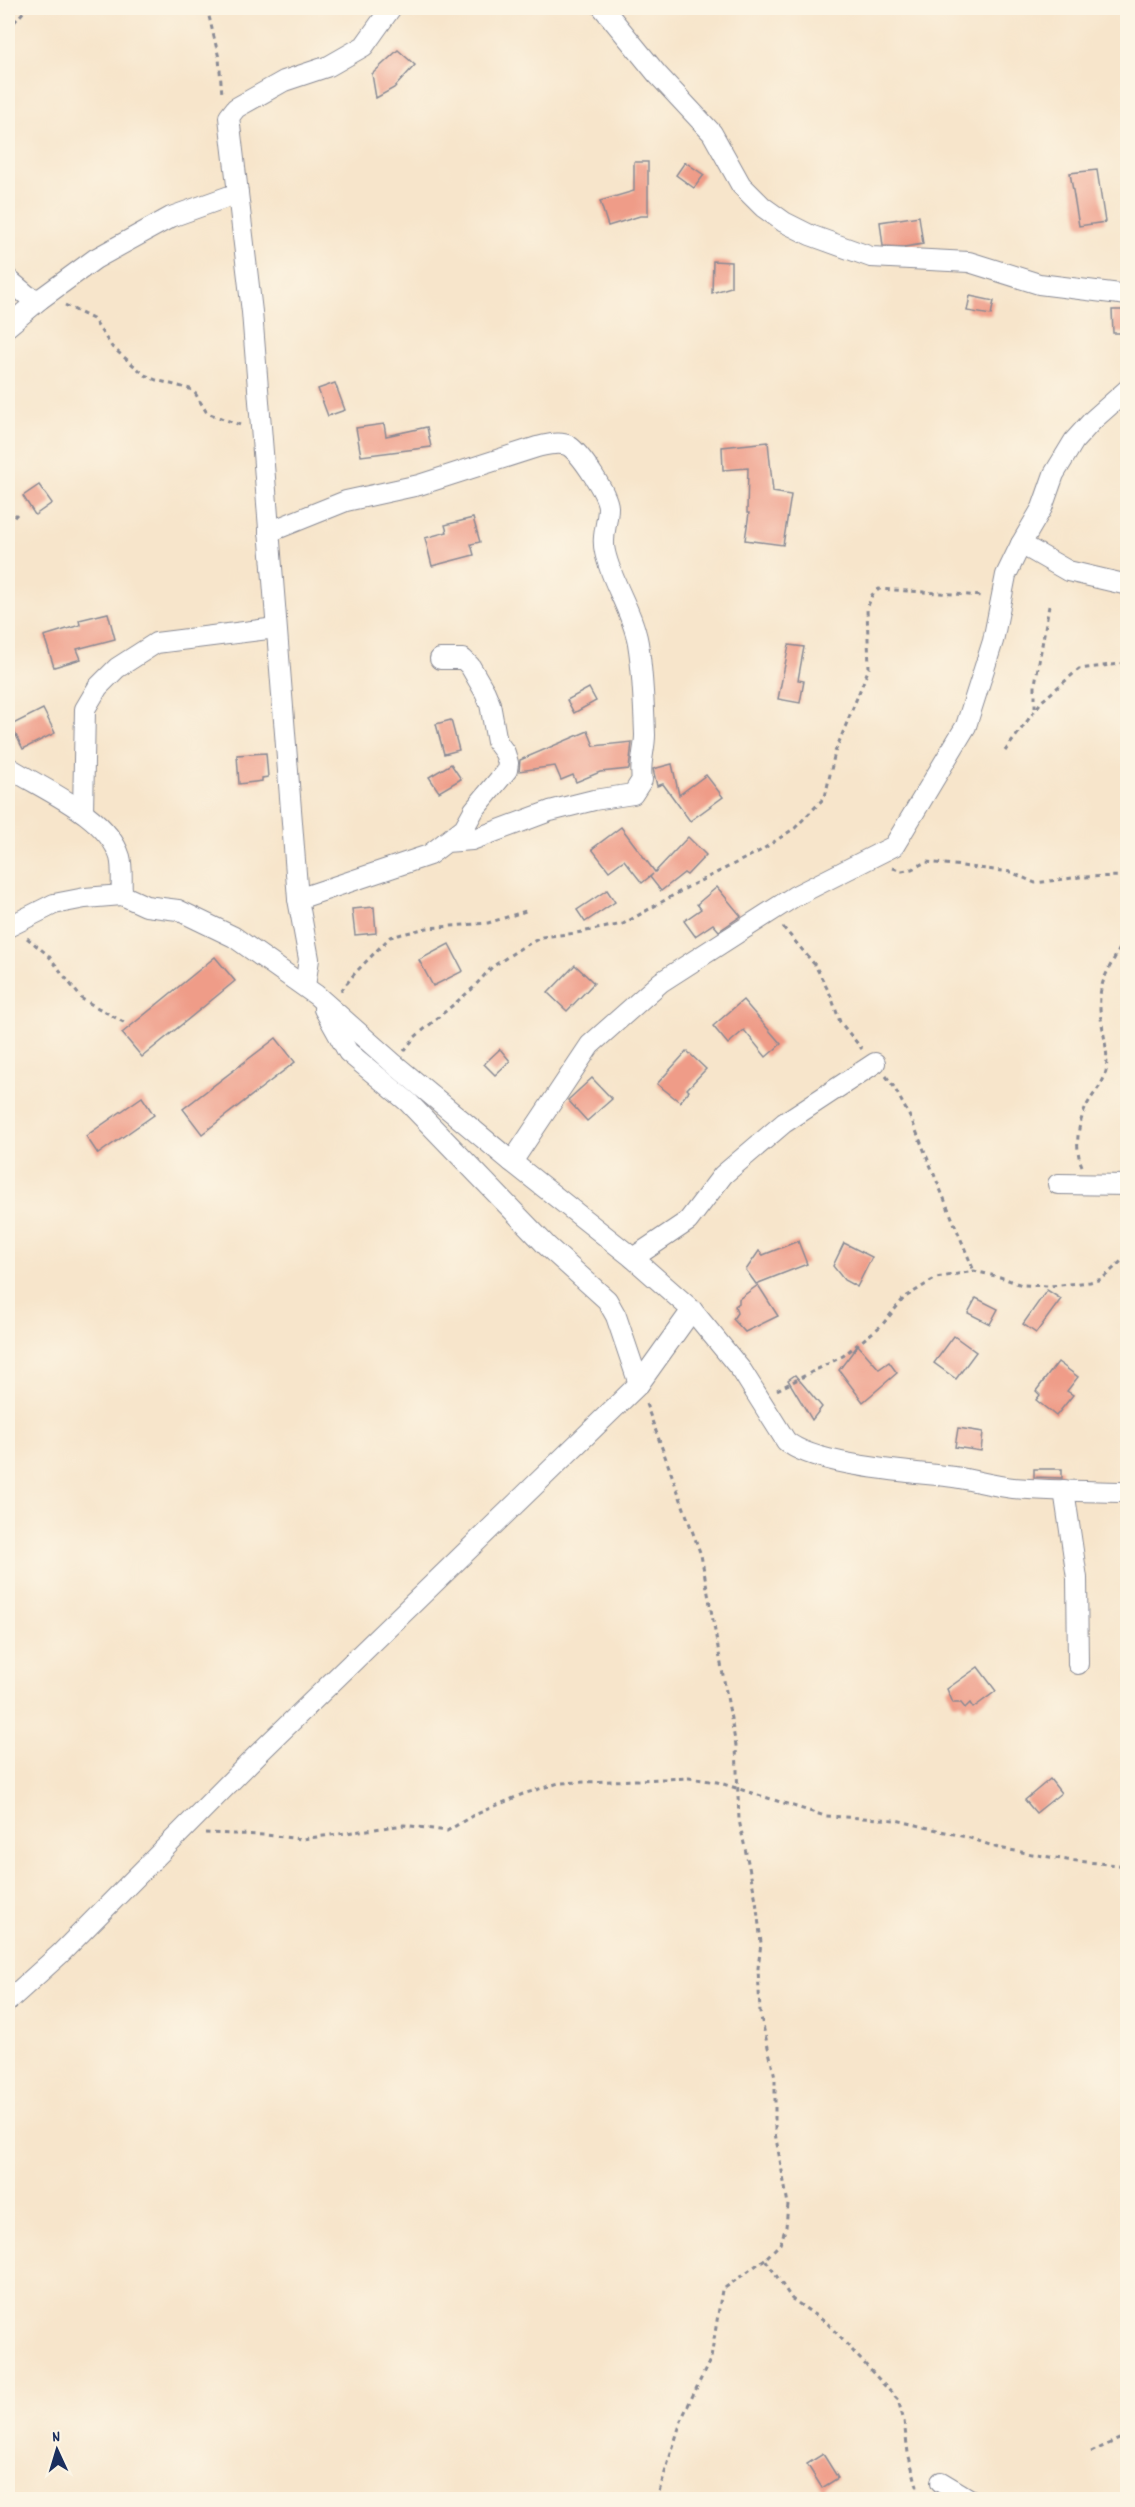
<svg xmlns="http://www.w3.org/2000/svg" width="1135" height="2507" font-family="Dekko,sans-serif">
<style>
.building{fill:#ef9c88}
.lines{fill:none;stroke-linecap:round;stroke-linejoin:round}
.minor-casing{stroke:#898a94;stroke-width:22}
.path{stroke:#898a94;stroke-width:3;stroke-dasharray:4.5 4.5;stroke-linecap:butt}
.minor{stroke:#fff;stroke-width:20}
</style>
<rect width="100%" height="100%" fill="#fcf5e5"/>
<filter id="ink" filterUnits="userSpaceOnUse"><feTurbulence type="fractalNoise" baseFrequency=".0167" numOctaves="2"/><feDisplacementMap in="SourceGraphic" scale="12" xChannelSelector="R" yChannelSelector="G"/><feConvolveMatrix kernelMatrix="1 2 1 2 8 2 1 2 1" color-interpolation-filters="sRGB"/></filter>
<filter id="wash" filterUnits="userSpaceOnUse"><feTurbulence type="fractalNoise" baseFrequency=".008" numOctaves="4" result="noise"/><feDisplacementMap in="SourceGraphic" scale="24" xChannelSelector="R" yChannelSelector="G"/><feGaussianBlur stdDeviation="1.35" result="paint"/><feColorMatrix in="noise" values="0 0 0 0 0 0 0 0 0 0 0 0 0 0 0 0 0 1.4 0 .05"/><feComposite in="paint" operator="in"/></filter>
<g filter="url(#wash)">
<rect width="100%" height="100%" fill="#f7e5cb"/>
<g id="blocks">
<g class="building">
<polygon points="398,50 415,65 394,88 376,98 372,74"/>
<polygon points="634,162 648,162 648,216 640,216 608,226 600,201 634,191"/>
<polygon points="685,162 704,175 694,188 676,175"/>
<polygon points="1097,170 1105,222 1079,226 1070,173"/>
<polygon points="919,216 923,244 904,247 883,246 880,222"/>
<polygon points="713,261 731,262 731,287 712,293"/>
<polygon points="970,296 994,301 991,315 967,311"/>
<polygon points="1112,310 1128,310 1128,333 1113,333"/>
<polygon points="335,383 345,410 328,416 318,389"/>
<polygon points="384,424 386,436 427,427 431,447 361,456 356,428"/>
<polygon points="768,442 773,492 791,495 783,545 745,540 749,513 747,513 748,468 723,470 722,447"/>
<polygon points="39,485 52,503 35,515 23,496"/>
<polygon points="473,518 480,542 471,544 474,555 432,566 425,538 447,532 445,525"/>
<polygon points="108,613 115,639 77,649 81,659 54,667 44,636 80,625 79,620"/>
<polygon points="789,645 804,647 798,680 804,681 800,703 778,699"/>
<polygon points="589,688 596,701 574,713 567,700"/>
<polygon points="43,709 55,733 23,749 11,725"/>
<polygon points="451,720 459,750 444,754 436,724"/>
<polygon points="588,731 594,746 632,742 629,769 600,772 576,782 573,775 561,780 555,766 519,771 520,760"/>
<polygon points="266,753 268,777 262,778 262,781 239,784 237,755"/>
<polygon points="451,764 461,779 439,792 429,777"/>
<polygon points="672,764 679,795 706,775 723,797 690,821 663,784 657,786 653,769"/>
<polygon points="621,827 655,872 688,837 706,855 687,875 684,873 661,891 650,877 653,874 642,883 624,860 609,871 592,849"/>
<polygon points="717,887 741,916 719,931 713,924 695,936 684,921 701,909 697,904"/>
<polygon points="607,890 615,902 585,922 577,910"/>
<polygon points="374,907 376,933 355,935 352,909"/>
<polygon points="449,944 463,971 433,986 419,960"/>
<polygon points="215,957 235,981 142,1057 122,1033"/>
<polygon points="575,965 594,983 567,1011 548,993"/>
<polygon points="743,1000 781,1044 766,1057 744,1030 728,1044 713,1026"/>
<polygon points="276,1038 295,1062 202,1134 183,1109"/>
<polygon points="500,1049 510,1061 495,1075 484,1064"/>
<polygon points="687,1051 706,1069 687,1089 689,1091 680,1102 657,1084"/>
<polygon points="592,1078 612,1099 587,1121 568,1100"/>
<polygon points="142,1097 154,1115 98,1154 86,1136"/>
<polygon points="798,1241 807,1264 756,1284 746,1270 759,1251 763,1255"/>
<polygon points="844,1243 872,1257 857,1287 844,1280 833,1266"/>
<polygon points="758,1285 778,1316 745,1332 733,1319 737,1313 735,1306 739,1303 739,1299"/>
<polygon points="1047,1290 1061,1299 1036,1333 1023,1324"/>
<polygon points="976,1298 998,1309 990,1324 968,1313"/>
<polygon points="954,1336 976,1352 956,1379 934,1363"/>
<polygon points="858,1345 879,1369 889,1362 897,1373 863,1402 839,1370"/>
<polygon points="1058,1362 1078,1377 1067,1391 1073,1395 1056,1416 1036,1400 1040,1395 1036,1391"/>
<polygon points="795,1375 822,1407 812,1420 788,1380"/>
<polygon points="958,1428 983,1432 981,1451 955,1447"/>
<polygon points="1034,1469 1062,1469 1062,1478 1034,1477"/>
<polygon points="978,1667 996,1691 973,1708 970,1703 965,1708 961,1703 953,1703 947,1689"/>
<polygon points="1050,1779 1061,1793 1036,1813 1025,1800"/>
<polygon points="823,2454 838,2478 822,2488 807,2464"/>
</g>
</g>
</g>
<g filter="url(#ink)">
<use href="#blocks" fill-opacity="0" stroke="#898a94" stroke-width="1.5"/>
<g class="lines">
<defs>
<g id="minor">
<polyline points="603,8 657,74 712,133 741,185 763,207 784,222 810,235 871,257 969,262 1039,284 1128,295"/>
<polyline points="8,279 28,296 39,300"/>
<polyline points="8,326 39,300 95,259 171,217 238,193"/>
<path d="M 269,532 L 346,501 L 419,485 L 537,447 C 546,445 560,441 569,446 C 581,454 607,493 608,507 C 608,523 601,536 605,552 C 612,584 632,610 638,643 C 643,673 644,704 645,735 C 645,750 639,764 642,780 L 633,794 L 594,800 L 550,811 L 472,840 L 446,842 L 429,855 L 298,899"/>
<polyline points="1021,544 1068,571 1128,585"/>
<polyline points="440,659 463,659 470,666 485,692 490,704 497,742 505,753 508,763 507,770 474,810 464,828 446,842"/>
<path d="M 8,767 C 42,789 107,815 120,857 C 123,868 121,883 122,895"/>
<polyline points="83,812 85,709 98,687 117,668 156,643 276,628"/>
<path d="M 8,927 L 54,904 L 85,898 L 122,895 L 146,906 L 178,910 L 234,937 L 316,995 L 394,1064 L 512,1162 L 633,1258 L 692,1310 L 742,1371 L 786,1441 C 814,1466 915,1472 954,1477 C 974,1480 993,1486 1013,1488 C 1051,1491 1089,1491 1128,1492"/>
<polyline points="305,986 309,959 298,899 252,312 229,117 236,108 284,81 329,66 364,46 391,8"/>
<polyline points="324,1009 348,1052 408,1102 547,1246 607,1300 616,1316 639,1384"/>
<polyline points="512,1162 590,1045 661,982 795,896 894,846 966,726 993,641 1006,575 1021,544 1042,508 1054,474 1074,441 1093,420 1128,389"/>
<polyline points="1058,1184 1128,1185"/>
<polyline points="633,1258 688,1221 723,1175 784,1123 875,1063"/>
<polyline points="1064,1490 1077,1578 1078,1664"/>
<polyline points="8,2001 60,1954 258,1754 639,1384 692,1310"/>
<polyline points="941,2482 971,2500"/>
</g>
</defs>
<use href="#minor" class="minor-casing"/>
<g class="path">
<polyline points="207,8 219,58 222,95"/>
<polyline points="8,29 27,8"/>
<polyline points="65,305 93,319 112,347 145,375 156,380 190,389 195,393 207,413 243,426"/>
<polyline points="8,524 17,514"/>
<polyline points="1035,708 1035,684 1049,606"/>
<polyline points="1005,751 1042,701 1079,669 1128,663"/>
<polyline points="893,868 902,871 912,869 926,862 945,864 1011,872 1035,883 1080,877 1128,876"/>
<polyline points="783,927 815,965 831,996 840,1022 862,1049"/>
<polyline points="27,938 48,955 82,999 127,1024"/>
<polyline points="341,991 355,973 390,937 427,928 488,923 529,910"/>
<polyline points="404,1051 415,1037 472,989 492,967 521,948 542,937 576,933 623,924 688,887 760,851 795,828 825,797 835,752 869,668 867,609 872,595 879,589 983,596"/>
<polyline points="886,1076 894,1087 912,1121 974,1271"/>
<path d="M 1082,1166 C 1074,1148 1078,1124 1086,1107 C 1092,1094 1103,1086 1106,1071 C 1110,1047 1098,1021 1100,997 C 1101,975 1119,953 1128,933"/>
<polyline points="777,1390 843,1356 882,1325 904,1298 936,1278 974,1271 1000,1277 1022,1285 1050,1286 1090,1282 1102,1279 1128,1255"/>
<polyline points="646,1404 701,1555 736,1746 739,1820 756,1900 761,1943 758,1968 760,2013 775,2077 775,2133 788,2204 786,2227 780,2244 765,2259 792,2299 828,2324 898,2400 904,2421 908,2453 917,2486 922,2486"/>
<polyline points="205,1833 265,1835 302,1839 404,1825 447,1831 472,1816 523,1794 559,1783 689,1778 717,1782 825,1816 896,1820 970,1838 998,1848 1067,1860 1128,1866"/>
<polyline points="1091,2452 1128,2435"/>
<polyline points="659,2500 658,2495 682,2418 711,2358 722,2290 765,2259"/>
</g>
<use href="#minor" class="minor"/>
</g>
</g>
<rect width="1135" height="2507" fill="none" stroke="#fcf5e5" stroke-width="30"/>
<g transform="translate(57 2450) rotate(356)" stroke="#fcf5e5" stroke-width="4.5" paint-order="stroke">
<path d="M0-4.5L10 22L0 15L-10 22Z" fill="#1b2f5e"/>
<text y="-9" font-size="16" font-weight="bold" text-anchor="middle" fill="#1b2f5e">N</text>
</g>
</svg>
